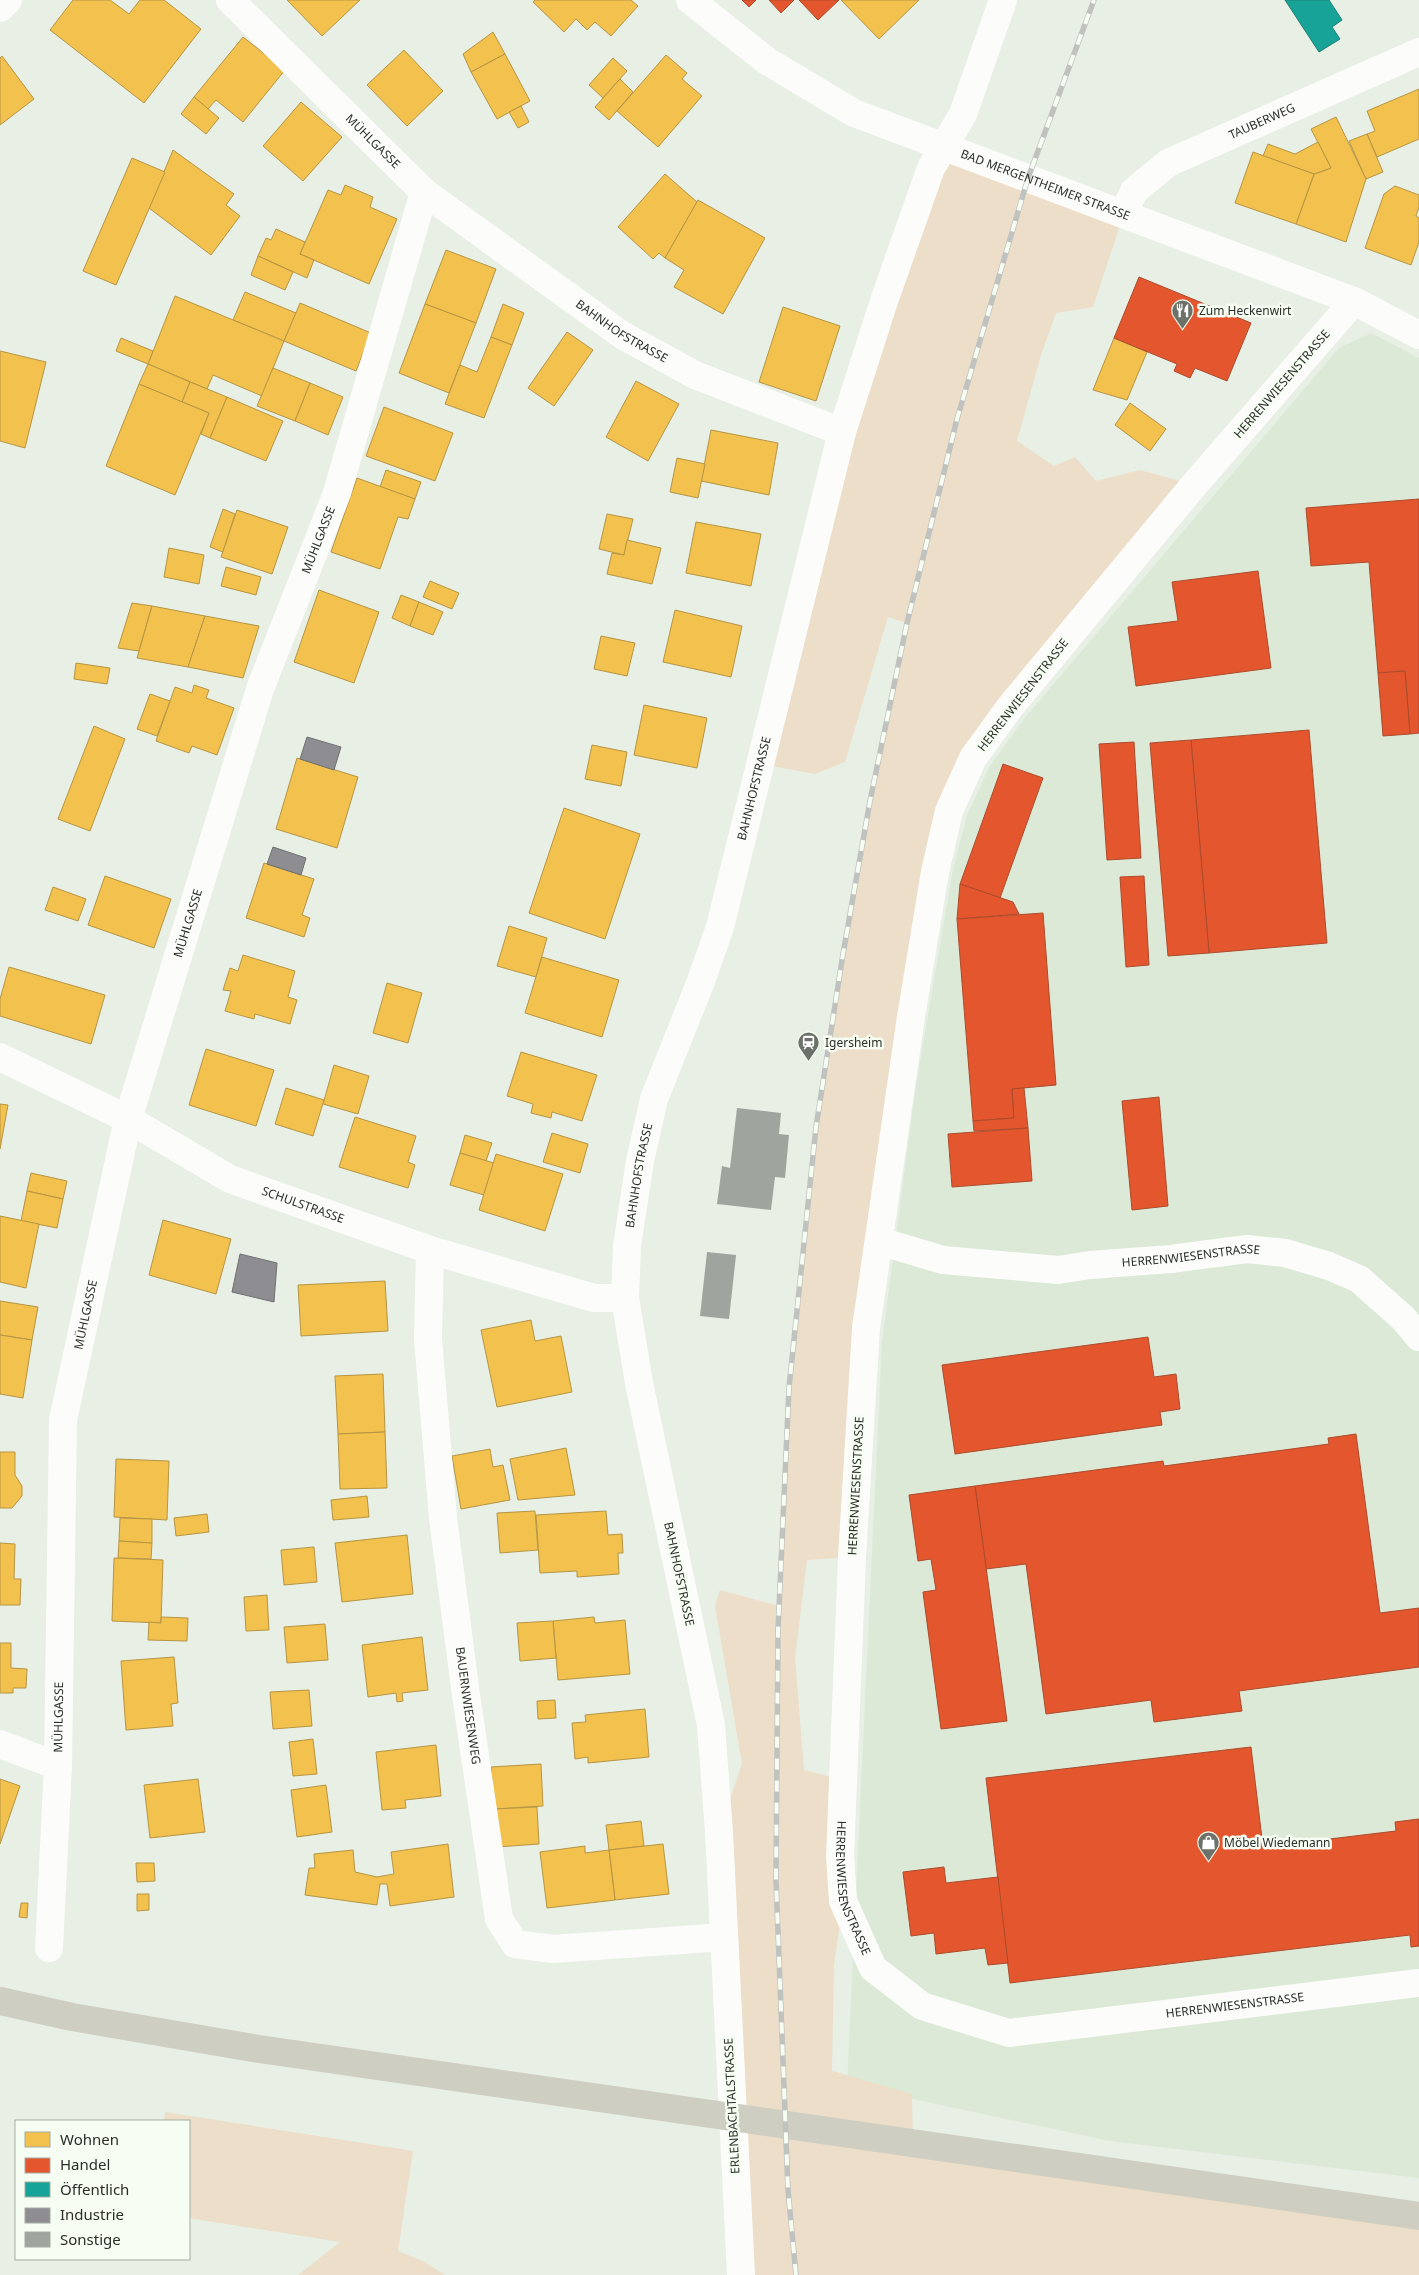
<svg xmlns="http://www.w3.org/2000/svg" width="1419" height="2275" font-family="'Noto Sans',sans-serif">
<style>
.built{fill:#dce9d7}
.green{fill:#ecdec8}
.homes{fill:#f2c14e;stroke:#b69543}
.shops{fill:#e4572e;stroke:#ac4b2c}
.public{fill:#17a398;stroke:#1d8076}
.industry{fill:#8d8d92;stroke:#6f7072}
.building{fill:#9ea59f}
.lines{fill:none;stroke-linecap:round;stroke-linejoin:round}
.street{stroke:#fcfdfb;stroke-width:28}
.primary{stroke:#cecec2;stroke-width:28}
.rail-casing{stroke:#c0c2c0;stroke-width:5.5}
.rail{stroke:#f6fef4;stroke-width:4;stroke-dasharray:11;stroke-linecap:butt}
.labels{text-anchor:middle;stroke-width:5;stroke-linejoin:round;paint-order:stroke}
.street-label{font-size:12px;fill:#2a2e28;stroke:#f6fef4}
.poi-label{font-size:12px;fill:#2a2e28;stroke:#f6fef4;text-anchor:start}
</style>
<rect width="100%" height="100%" fill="#e8efe5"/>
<polygon class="built" points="1371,333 1419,358 1419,2178 1110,2141 847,2085 882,1342 915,1092 952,874 967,815 990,766 1024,719 1339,348"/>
<g class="green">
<polygon points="943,148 1124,213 1093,307 1056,313 1041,355 1017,441 1054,466 1075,457 1096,481 1140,470 1194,485 1010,707 935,872 852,1557 807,1560 795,1658 804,1770 843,1780 843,1901 834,1965 832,2071 912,2094 913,2143 1419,2216 1419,2275 741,2275 719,1832 742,1764 715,1606 720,1590 779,1606 789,1388 816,1127 843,954 870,801 907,623 888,617 845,762 815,774 760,764 777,687"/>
<polygon points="165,2112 413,2151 398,2251 423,2261 445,2275 298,2275 340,2242 189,2218 189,2121 164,2121"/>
</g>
<g class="homes">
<polygon points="73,0 110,0 129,14 140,0 164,0 201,29 144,103 50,30"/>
<polygon points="287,0 360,0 322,36"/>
<polygon points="535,0 631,0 638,6 611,36 595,22 587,30 576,19 564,32 533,2"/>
<polygon points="841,0 919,0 879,39"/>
<polygon points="493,32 505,54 471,72 463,54"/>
<polygon points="243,37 285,70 243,122 216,100 208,109 194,97"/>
<polygon points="404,50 443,91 407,126 367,85"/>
<polygon points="505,54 530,101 497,119 471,72"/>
<polygon points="666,55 687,73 682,79 702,96 658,147 617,111"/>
<polygon points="2,56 34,99 0,125 0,58"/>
<polygon points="613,58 627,71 603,98 589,85"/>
<polygon points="620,79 633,92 609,120 595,107"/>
<polygon points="1419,89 1419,139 1377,157 1367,134 1375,131 1367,111"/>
<polygon points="194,97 219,118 206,134 181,114"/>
<polygon points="301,102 342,137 303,181 263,146"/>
<polygon points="521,106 529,122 518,128 509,112"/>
<polygon points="1336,117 1366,179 1346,242 1296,224 1314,174 1331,168 1311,129"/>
<polygon points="1367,134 1383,172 1366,179 1349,141"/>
<polygon points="1318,142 1331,168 1314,174 1263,156 1268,144 1295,154"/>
<polygon points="173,150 234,194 226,205 240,216 211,255 149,208"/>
<polygon points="1253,152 1314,174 1296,224 1235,203"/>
<polygon points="132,158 165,172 116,285 83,271"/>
<polygon points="665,174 697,202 665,258 659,253 653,259 618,227"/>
<polygon points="345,185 373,197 370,207 397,219 369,284 300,254 328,190 341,195"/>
<polygon points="1395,186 1419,195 1419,207 1416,216 1419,218 1419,242 1411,265 1365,248 1384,194"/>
<polygon points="698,200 765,238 723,314 674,287 684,270 665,258"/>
<polygon points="276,229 305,242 300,254 314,260 307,278 258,256 266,238 271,240"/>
<polygon points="446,250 496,269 476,323 425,304"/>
<polygon points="258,256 293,272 285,290 251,275"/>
<polygon points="245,292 296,313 284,341 233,320"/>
<polygon points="175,296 284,341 262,396 213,375 207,389 148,364"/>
<polygon points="300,303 371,333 356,371 284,341"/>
<polygon points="425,304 476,323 449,393 399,373"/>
<polygon points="503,304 524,313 512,345 491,337"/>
<polygon points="783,307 840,326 816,401 759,382"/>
<polygon points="567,332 593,350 554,406 528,388"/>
<polygon points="491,337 512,345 484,418 445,404 460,365 477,372"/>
<polygon points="121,338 153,351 148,364 116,351"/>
<polygon points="1114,338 1147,352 1127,400 1093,390"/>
<polygon points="0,351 46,362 25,448 0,441"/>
<polygon points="148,364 190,382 182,402 139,384"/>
<polygon points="273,368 310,383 295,421 257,406"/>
<polygon points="636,381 679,404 648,461 606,437"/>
<polygon points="190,382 227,397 210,438 201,434 209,413 182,402"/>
<polygon points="310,383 343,397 328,435 295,421"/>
<polygon points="139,384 209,413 175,495 106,466"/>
<polygon points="227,397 283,421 266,461 210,438"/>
<polygon points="1130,403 1166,429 1150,451 1115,425"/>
<polygon points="384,407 453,433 435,481 366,456"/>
<polygon points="711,430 778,443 769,495 701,481"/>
<polygon points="677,458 705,464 698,498 670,492"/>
<polygon points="386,470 421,482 415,499 380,487"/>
<polygon points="357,478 415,499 408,519 398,517 380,569 331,552"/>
<polygon points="223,509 235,514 223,552 210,547"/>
<polygon points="237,510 288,527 272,574 221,557"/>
<polygon points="607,514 633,519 624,555 599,549"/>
<polygon points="696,522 761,534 751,586 686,573"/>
<polygon points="627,540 661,548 652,584 607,574 612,553 624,555"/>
<polygon points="169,548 204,555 199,584 164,577"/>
<polygon points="226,567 261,577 256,595 221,586"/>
<polygon points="430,581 459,593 452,609 423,597"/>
<polygon points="319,590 379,612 354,683 294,662"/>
<polygon points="401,595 419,602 410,626 392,618"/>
<polygon points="419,602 443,612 433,635 410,626"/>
<polygon points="132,603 152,606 139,651 118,648"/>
<polygon points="152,606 205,616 188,667 137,658"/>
<polygon points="675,610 742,626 731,677 663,662"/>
<polygon points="205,616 259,626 243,678 188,667"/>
<polygon points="601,636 635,643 627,676 594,669"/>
<polygon points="76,663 110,668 107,684 74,679"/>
<polygon points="194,685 209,690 206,698 234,708 217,755 192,746 189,753 156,741 175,687 192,693"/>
<polygon points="150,694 170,701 157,736 137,729"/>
<polygon points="644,705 707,718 697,768 634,755"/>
<polygon points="94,726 125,739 90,831 58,819"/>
<polygon points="592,745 627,752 621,786 585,779"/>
<polygon points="297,758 358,777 337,848 276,829"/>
<polygon points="564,808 640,834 605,939 529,913"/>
<polygon points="264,863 314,879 302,915 310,918 304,937 246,918"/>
<polygon points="105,876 171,899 154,948 88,925"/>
<polygon points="53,887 86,899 78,921 45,910"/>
<polygon points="509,926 547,938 536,977 497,966"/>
<polygon points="243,955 295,971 288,997 297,1000 290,1024 255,1014 254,1019 225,1011 231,991 223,990 230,968 238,971"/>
<polygon points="542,957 619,980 602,1037 525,1013"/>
<polygon points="9,967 105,995 91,1044 0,1016 0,999"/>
<polygon points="387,983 422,993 408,1043 373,1033"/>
<polygon points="206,1049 274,1070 256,1126 189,1105"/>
<polygon points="521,1052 597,1075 582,1121 552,1112 551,1118 531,1113 533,1104 507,1096"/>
<polygon points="334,1065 369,1076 358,1114 323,1104"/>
<polygon points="286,1088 324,1100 313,1136 275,1124"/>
<polygon points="0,1104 8,1105 0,1149"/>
<polygon points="355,1117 416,1136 408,1162 415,1165 408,1188 339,1167"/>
<polygon points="552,1133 588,1144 580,1173 543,1162"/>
<polygon points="465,1135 492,1143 486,1161 460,1153"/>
<polygon points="460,1153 494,1163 484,1195 450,1185"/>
<polygon points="496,1154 563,1174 545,1231 479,1210"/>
<polygon points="31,1173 67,1181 63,1199 27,1191"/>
<polygon points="27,1191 63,1199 57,1228 21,1221"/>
<polygon points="0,1216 39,1224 26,1288 0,1282"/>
<polygon points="163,1220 231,1239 216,1294 149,1275"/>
<polygon points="385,1281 388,1331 301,1336 298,1285"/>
<polygon points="0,1301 38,1307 32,1340 0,1335"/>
<polygon points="531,1320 535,1341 561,1336 572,1392 497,1407 481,1330"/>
<polygon points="0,1335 32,1340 23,1398 0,1394"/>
<polygon points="383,1374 385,1432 338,1434 335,1376"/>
<polygon points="385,1432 387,1488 340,1489 338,1434"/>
<polygon points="566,1448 575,1495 518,1500 510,1459"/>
<polygon points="490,1449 493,1467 503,1465 510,1500 461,1509 452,1456"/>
<polygon points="0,1452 15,1452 15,1475 22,1486 22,1496 12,1508 0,1508"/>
<polygon points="116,1459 169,1461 167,1520 114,1517"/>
<polygon points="367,1496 369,1517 333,1520 331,1500"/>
<polygon points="535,1511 538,1550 500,1553 497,1513"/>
<polygon points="606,1511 608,1535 622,1534 623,1553 618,1553 619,1574 577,1577 577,1571 540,1573 536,1515"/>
<polygon points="207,1514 209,1532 176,1536 174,1518"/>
<polygon points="120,1518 152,1519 152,1543 119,1541"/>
<polygon points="407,1535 413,1594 342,1602 335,1543"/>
<polygon points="119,1541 152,1543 151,1559 118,1558"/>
<polygon points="0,1543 15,1544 14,1579 21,1579 20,1605 0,1605"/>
<polygon points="314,1547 317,1582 284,1585 281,1550"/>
<polygon points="114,1558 163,1560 161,1623 112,1621"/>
<polygon points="267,1595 269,1630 246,1631 244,1597"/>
<polygon points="161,1617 188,1618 187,1641 148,1640 149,1622 161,1623"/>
<polygon points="594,1617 595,1623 625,1620 630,1674 558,1680 553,1621"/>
<polygon points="553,1621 556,1658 520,1661 517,1623"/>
<polygon points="325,1624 328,1660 287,1663 284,1627"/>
<polygon points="422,1637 428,1690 402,1693 403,1701 397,1702 396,1693 368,1697 362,1645"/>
<polygon points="0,1643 11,1643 11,1668 27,1669 26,1688 13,1688 13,1693 0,1693"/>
<polygon points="174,1657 178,1703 171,1704 173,1726 126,1730 121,1661"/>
<polygon points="309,1690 312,1726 273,1729 270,1692"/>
<polygon points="555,1700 556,1718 538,1719 537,1701"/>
<polygon points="645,1709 649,1757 588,1763 588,1757 575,1759 572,1723 586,1722 585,1715"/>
<polygon points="313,1739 317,1774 293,1776 289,1742"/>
<polygon points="436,1745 441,1796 405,1800 406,1808 382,1810 376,1752"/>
<polygon points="541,1764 543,1806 494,1809 491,1767"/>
<polygon points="0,1779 20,1786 0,1844"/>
<polygon points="198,1779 205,1832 150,1838 144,1785"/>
<polygon points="326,1785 332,1832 297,1837 291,1790"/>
<polygon points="537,1807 539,1844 497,1847 494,1809"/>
<polygon points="641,1821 644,1846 609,1850 606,1825"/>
<polygon points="448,1844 454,1897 390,1906 387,1884 380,1884 377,1905 305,1895 309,1868 315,1868 314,1854 353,1850 355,1872 377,1877 394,1874 391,1852"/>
<polygon points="663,1844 669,1894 615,1900 609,1850"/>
<polygon points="585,1846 585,1853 609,1850 615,1900 547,1908 540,1852"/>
<polygon points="136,1863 154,1863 155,1881 137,1882"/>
<polygon points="137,1894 149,1894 149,1910 137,1911"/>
<polygon points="21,1903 28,1903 27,1918 19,1917"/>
</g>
<g class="shops">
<polygon points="742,0 756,0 749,7"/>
<polygon points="769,0 794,0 781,13"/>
<polygon points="799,0 839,0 818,20"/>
<polygon points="1139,277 1251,323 1227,381 1195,368 1190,378 1174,371 1177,364 1114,338"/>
<polygon points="1419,499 1419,733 1410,734 1405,671 1378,673 1369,562 1311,566 1306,508"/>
<polygon points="1258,571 1271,668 1136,686 1128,627 1178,621 1172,582"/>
<polygon points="1405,671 1410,734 1383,736 1378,673"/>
<polygon points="1309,730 1327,943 1209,953 1191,740"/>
<polygon points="1191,740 1209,953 1168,956 1150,743"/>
<polygon points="1134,742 1141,858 1107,860 1099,744"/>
<polygon points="1003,764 1043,778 1000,898 960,884"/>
<polygon points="1144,876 1149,965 1126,967 1120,877"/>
<polygon points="960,884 1013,902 1019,914 957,919"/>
<polygon points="1043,913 1056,1085 1012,1089 1014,1118 973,1121 957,919"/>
<polygon points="1024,1088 1028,1128 974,1131 973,1121 1014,1118 1012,1089"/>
<polygon points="1159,1097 1168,1206 1132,1210 1122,1101"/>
<polygon points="1028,1128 1032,1181 952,1187 948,1134"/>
<polygon points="1148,1337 1154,1377 1176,1374 1180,1409 1160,1412 1162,1425 955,1454 942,1365"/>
<polygon points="1356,1434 1380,1613 1419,1608 1419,1667 1239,1691 1242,1711 1154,1722 1151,1700 1046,1714 1026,1564 986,1569 975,1486 1163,1461 1164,1466 1329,1444 1328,1438"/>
<polygon points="975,1486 1007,1721 941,1729 923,1592 936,1590 931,1559 918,1561 909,1495"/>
<polygon points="1251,1747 1263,1847 1396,1831 1395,1822 1419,1819 1419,1946 1411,1947 1410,1935 1010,1983 986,1778"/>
<polygon points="944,1867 946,1883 998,1877 1008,1963 988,1965 985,1948 936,1954 934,1933 911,1936 903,1872"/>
</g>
<polygon class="public" points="1285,0 1329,0 1342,20 1332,27 1340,39 1319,52"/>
<g class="industry">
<polygon points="307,737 341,747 334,770 300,759"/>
<polygon points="273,847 306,858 301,875 267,864"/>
<polygon points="240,1254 277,1263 274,1302 232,1292"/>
</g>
<g class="building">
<polygon points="737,1108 781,1113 779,1134 789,1135 785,1178 775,1177 771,1210 717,1204 722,1166 730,1168"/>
<polygon points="707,1252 736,1255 729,1319 700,1316"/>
</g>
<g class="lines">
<g class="street">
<path id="s1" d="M 230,0 L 424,192 L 622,335 L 695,375 L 842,432"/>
<path id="s2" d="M 690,0 L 767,61 L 854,113 L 1354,301 L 1419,335"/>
<polyline points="0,8 8,0"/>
<path id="s3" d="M 1124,213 L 1134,191 L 1168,163 L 1419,52"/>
<path id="s4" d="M 1354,301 L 1194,485 L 1010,707 L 973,758 L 949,811 L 935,872 L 911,1017 L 866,1328 L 852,1557 L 840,1856 L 843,1901 L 873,1968 L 922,2006 L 1009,2033 L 1419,1983"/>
<path id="s5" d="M 0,1057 L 128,1119 L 230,1179 L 430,1250 L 594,1298 L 625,1298"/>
<path id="s6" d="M 879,1241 L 943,1260 L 1058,1270 L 1090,1265 L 1171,1259 L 1247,1249 L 1285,1253 L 1329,1266 L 1359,1279 L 1403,1318 L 1419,1337"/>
<path id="s7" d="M 430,1250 L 428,1339 L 443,1518 L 466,1695 L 499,1919 L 515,1944 L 553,1949 L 724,1937"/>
<polyline points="0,1744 58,1766"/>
<path id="s8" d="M 49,1948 L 58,1766 L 63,1420 L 128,1119 L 260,689 L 337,493 L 424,192"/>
<path id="s9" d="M 741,2275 L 719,1832 L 711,1725 L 639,1383 L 625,1298 L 627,1246 L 640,1161 L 654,1099 L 701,981 L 720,927 L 842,432 L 884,301 L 931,168 L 963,114 L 1003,0"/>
</g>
<polyline class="primary" points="0,2001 72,2017 259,2049 1419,2216"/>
<defs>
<polyline id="rail" points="796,2275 788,2190 776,1880 778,1630 789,1388 816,1127 843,954 870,801 907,623 957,419 1028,178 1094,0"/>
</defs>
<use href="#rail" class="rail-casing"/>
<use href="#rail" class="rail"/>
</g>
<defs>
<symbol id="restaurant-pin" viewBox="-11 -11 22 30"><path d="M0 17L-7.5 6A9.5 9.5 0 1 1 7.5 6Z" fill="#6c726a" stroke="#f6fef4"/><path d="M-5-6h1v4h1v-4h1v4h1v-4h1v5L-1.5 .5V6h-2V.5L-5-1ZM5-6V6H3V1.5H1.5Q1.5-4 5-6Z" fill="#fff"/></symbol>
<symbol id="station-pin" viewBox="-11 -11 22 30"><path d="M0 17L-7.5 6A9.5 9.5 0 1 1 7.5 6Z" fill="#6c726a" stroke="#f6fef4"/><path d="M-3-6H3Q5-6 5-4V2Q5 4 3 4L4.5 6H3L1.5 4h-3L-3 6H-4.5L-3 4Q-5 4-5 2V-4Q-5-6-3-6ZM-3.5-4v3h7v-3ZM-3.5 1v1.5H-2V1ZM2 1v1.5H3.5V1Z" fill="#fff"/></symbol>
<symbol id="shop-pin" viewBox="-11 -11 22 30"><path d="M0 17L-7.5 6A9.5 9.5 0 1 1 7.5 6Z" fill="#6c726a" stroke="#f6fef4"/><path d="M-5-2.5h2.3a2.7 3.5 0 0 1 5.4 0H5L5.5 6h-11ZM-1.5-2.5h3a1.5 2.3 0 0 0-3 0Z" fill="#fff"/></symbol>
</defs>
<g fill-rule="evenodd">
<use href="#restaurant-pin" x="1170" y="298" width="25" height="34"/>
<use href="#station-pin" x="796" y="1030" width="25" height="34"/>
<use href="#shop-pin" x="1196" y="1830" width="25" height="34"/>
</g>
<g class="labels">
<g class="street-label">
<text dy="4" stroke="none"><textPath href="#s3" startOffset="171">TAUBERWEG</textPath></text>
<text dy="4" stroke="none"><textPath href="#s1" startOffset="201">MÜHLGASSE</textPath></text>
<text dy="4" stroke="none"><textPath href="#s2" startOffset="404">BAD MERGENTHEIMER STRASSE</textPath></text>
<text dy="4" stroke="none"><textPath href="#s1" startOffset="515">BAHNHOFSTRASSE</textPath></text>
<text transform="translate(1282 384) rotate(-49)" y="4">HERRENWIESENSTRASSE</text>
<text dy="4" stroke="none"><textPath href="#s8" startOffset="1446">MÜHLGASSE</textPath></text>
<text transform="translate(1023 695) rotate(-52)" y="4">HERRENWIESENSTRASSE</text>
<text dy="4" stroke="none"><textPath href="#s9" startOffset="1515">BAHNHOFSTRASSE</textPath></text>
<text dy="4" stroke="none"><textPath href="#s8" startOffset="1041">MÜHLGASSE</textPath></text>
<text dy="4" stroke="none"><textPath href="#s9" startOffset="1110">BAHNHOFSTRASSE</textPath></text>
<text dy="4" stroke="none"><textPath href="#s5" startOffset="338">SCHULSTRASSE</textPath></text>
<text dy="4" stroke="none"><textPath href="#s6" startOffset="316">HERRENWIESENSTRASSE</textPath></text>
<text dy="4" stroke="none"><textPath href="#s8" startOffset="636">MÜHLGASSE</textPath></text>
<text transform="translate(856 1486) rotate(-87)" y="4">HERRENWIESENSTRASSE</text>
<text transform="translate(679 1574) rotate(78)" y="4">BAHNHOFSTRASSE</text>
<text dy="4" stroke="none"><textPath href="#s7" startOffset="458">BAUERNWIESENWEG</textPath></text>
<text dy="4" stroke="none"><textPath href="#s8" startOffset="231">MÜHLGASSE</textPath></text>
<text dy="4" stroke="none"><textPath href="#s4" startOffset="1740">HERRENWIESENSTRASSE</textPath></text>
<text dy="4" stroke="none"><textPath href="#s4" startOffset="2205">HERRENWIESENSTRASSE</textPath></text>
<text transform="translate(732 2106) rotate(-93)" y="4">ERLENBACHTALSTRASSE</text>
</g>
<g class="poi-label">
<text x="1199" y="315">Zum Heckenwirt</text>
<text x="825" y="1047">Igersheim</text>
<text x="1224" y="1847">Möbel Wiedemann</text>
</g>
</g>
<rect x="15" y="2120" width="175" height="140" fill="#f6fef4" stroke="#a4aba2"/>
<rect x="25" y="2132" width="25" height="15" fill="#f2c14e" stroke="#a4aba2"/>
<text x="60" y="2145" font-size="15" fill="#2a2e28">Wohnen</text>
<rect x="25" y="2158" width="25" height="15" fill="#e4572e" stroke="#a4aba2"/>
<text x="60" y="2170" font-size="15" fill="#2a2e28">Handel</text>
<rect x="25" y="2182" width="25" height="15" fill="#17a398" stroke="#a4aba2"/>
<text x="60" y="2195" font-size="15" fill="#2a2e28">Öffentlich</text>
<rect x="25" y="2208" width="25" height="15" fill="#8d8d92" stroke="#a4aba2"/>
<text x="60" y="2220" font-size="15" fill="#2a2e28">Industrie</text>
<rect x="25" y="2232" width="25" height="15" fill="#9ea59f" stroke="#a4aba2"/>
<text x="60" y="2245" font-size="15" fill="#2a2e28">Sonstige</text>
</svg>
